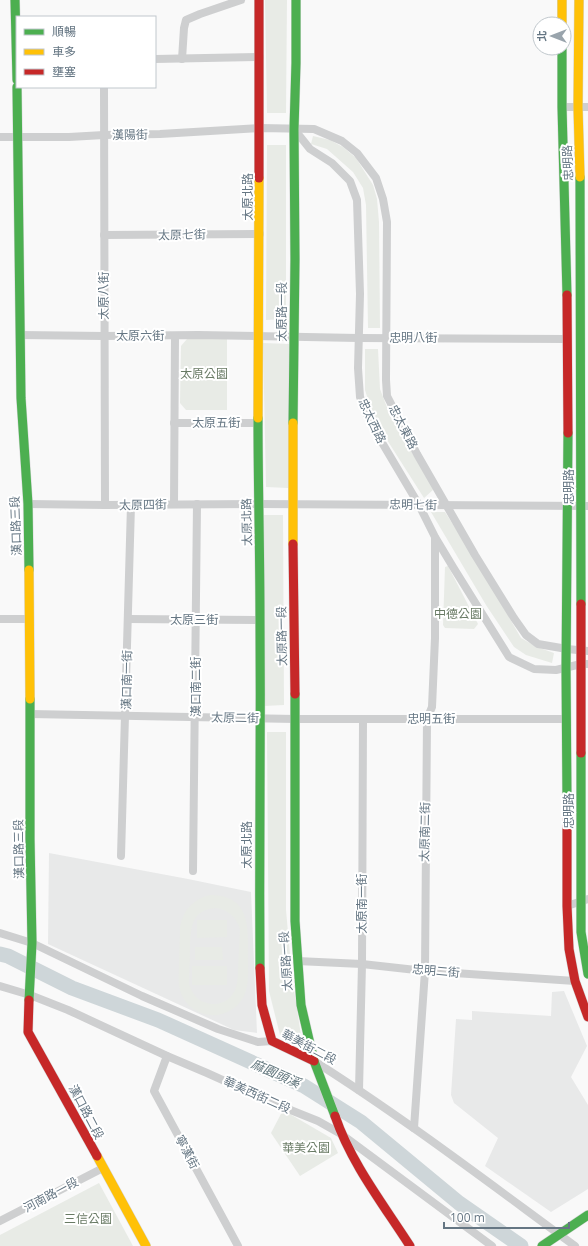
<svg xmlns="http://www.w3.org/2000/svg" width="588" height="1246" font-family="'Open Sans','Noto Sans TC',sans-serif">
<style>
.built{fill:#e8e9e9}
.green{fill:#e8ebe6;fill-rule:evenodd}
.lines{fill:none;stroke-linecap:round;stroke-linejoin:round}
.river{stroke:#ced6d9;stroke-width:15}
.fast-casing{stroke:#d5d6d7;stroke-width:10}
.slow-casing{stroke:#d5d6d7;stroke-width:10}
.jam-casing{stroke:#d5d6d7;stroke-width:10}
.street{stroke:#cecfd0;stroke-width:8}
.fast{stroke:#4caf50;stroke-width:9}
.slow{stroke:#ffc107;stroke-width:9}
.jam{stroke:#c62828;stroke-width:9}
.labels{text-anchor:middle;stroke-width:4;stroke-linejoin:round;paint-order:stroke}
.street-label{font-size:12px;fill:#657683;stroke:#fff}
.park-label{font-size:12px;fill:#687a64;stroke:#fff}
.water-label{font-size:13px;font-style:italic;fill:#60757c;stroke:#fff}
</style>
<rect width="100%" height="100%" fill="#f9f9f9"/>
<g class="built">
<polygon points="49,853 188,879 251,892 257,1033 234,1030 48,944"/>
<polygon points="564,991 587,1046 571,1077 588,1105 588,1189 551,1212 485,1166 498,1138 454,1103 451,1095 456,1019 472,1020 472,1011 551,1016 552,992"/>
</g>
<g class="green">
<polygon points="265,0 287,0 286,113 267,113"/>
<polygon points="313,136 330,140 343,147 356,158 373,185 377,199 379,222 380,328 368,328 366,205 363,188 353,172 327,149 311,144"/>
<polygon points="267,145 286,145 286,319 266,320"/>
<polygon points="187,339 227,339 227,410 186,410 180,403 181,346"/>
<polygon points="263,343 289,344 288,488 266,487"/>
<polygon points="365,349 378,349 380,389 391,418 434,489 424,498 382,432 370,406 365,390"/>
<polygon points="431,512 445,512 477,562 521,638 537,647 554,653 552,663 526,655 514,647 486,605"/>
<polygon points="264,515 283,515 284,705 264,706"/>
<polygon points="448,566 478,624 474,629 445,628 443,625 445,567"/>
<polygon points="267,732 286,732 286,910 292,977 302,1042 280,1035 269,991"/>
<path d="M 210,895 C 252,895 248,930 248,960 C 248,972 249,985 244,996 C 239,1006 229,1013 218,1015 C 199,1017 181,1004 179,985 C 178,978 179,970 179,964 C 179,951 180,939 180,927 C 183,910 193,899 210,895 ZM 216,908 C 229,910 237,918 240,930 C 239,943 239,955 238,968 C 238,974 238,981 236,987 C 233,999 220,1007 207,1003 C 197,1001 192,993 189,984 C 189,972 190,961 190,949 C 191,929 190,910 216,908 Z"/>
<polygon points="197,920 227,920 227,937 197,938"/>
<polygon points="195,947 222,947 223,960 195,960"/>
<rect x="192" y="966" width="35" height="19"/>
<polygon points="283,1110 331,1138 338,1153 300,1176 271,1133"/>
<polygon points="99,1183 133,1246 0,1246 0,1235"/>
</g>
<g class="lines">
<polyline class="river" points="0,954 8,956 72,988 158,1020 304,1086 361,1122 459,1203 521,1246"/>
<defs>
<g id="fast">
<polyline points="15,0 17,80"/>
<polyline points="562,48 562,107 567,295"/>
<polyline points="17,87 21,398 28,504 29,570"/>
<polyline points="580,177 581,604"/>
<path d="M 258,418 C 258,485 260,553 260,620 C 261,736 259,852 260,968"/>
<polyline points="293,423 295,259 294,129 296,63 296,0"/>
<polyline points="295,694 295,921 301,1005 314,1061 335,1116"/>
<polyline points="581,753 581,932 588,974"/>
<polyline points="567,800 566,668 568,433"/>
<polyline points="29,1000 32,943 30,839 30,699"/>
<polyline points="542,1246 588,1215"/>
</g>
<g id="slow">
<polyline points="562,0 562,24"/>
<polyline points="579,0 578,107 580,177"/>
<polyline points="258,418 259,178"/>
<polyline points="293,544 293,423"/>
<polyline points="29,570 30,699"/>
<polyline points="97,1156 146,1246"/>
</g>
<g id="jam">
<polyline points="259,0 259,178"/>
<polyline points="567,295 568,433"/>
<polyline points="293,544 295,694"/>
<polyline points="581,604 581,753"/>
<polyline points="567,800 567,906 569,949 575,981 588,1017"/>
<polyline points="260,968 262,1005 272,1041 314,1061"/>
<polyline points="29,1000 28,1032 97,1156"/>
<path d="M 335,1116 C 351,1163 383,1204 410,1246"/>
</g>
</defs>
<use href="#fast" class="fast-casing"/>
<use href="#slow" class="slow-casing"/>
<use href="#jam" class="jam-casing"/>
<g class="street">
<polyline points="155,59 260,57"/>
<polyline points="182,59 184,28 186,20 200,14 241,0"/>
<polyline points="104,87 105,505"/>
<polyline points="562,107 588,107"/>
<polyline points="294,129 310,149 332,163 350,181 357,200 360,294 358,368 360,397 371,424 419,505 435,537 453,567 509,657 534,669 556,670 581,664 588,664"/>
<polyline points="0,137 69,137 104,135 160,134 260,128 314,129 342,141 357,153 376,178 383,199 387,222 386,380 387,396 417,454 475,555 514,618 526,635 538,644 567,649 588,651"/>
<polyline points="104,235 260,234"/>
<polyline points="20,335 104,336 198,335 358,338 567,339"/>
<polyline points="174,423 259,423"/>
<polyline points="28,504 105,505 258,504 588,506"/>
<polyline points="174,504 175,336"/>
<polyline points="0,619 30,619"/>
<polyline points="128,619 260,620"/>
<polyline points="30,714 295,719 566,719"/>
<polyline points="121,856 131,505"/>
<polyline points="193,871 197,504"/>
<polyline points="567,906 588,899"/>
<polyline points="0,933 32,943 142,996 218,1029 258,1042 272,1041"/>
<polyline points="297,961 362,964 425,971 575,981"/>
<polyline points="0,986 30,995 68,1010 167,1056 207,1073 278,1105 318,1121 341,1134 492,1246"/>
<polyline points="167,1056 154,1091 238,1246"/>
<path d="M 314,1061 C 404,1118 489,1183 575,1246"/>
<polyline points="359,1090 362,964 363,719"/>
<polyline points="414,1128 425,971 427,719 432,707 435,638 435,538"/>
<polyline points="0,1221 103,1168"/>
</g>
<use href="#fast" class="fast"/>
<use href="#slow" class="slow"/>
<use href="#jam" class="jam"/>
</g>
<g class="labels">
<g class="street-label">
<text transform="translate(130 135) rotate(-1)" y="4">漢陽街</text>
<text transform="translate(568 163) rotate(-92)" y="4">忠明路</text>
<text transform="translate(248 197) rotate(-90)" y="4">太原北路</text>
<text transform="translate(182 235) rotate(-1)" y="4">太原七街</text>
<text transform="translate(104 296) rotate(-90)" y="4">太原八街</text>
<text transform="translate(282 312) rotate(-90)" y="4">太原路一段</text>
<text x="140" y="340">太原六街</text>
<text x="413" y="342">忠明八街</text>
<text transform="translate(372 421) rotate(65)" y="4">忠太西路</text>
<text x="216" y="427">太原五街</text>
<text transform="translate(403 427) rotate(63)" y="4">忠太東路</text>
<text transform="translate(569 487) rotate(-90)" y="4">忠明路</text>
<text transform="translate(143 505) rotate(-1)" y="4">太原四街</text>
<text transform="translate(413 505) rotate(1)" y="4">忠明七街</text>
<text transform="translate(247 522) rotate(-91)" y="4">太原北路</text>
<text transform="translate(16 526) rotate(-92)" y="4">漢口路三段</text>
<text x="194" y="624">太原三街</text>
<text transform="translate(282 636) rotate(-91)" y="4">太原路一段</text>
<text transform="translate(127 680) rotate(-89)" y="4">漢口南一街</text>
<text transform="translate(196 687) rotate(-90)" y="4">漢口南二街</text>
<text transform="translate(235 718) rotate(1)" y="4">太原二街</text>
<text x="431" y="723">忠明五街</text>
<text transform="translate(569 811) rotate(-90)" y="4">忠明路</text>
<text transform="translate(425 832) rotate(-89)" y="4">太原南二街</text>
<text transform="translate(247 845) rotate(-90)" y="4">太原北路</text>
<text transform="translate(19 849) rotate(-91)" y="4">漢口路三段</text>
<text transform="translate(362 904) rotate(-90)" y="4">太原南一街</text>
<text transform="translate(286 961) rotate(-94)" y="4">太原路一段</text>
<text transform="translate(436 971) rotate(5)" y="4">忠明二街</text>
<text transform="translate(309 1047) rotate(28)" y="4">華美街二段</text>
<text transform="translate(257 1095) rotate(24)" y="4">華美西街二段</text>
<text transform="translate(86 1112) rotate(62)" y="4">漢口路二段</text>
<text transform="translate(187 1152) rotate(62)" y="4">寧漢街</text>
<text transform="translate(51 1195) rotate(-28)" y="4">河南路一段</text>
</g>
<g class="park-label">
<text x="204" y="378">太原公園</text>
<text x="458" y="618">中德公園</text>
<text x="306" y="1152">華美公園</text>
<text x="88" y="1223">三信公園</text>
</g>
<g class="water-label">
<text transform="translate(276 1073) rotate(24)" y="5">麻園頭溪</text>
</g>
</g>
<rect x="16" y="16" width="140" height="72" fill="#ffffff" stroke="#c1c8cd"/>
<rect x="24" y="29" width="20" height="6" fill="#4caf50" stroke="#c1c8cd"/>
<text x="52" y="36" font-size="12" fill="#657683">順暢</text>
<rect x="24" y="49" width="20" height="6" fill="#ffc107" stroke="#c1c8cd"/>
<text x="52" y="56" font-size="12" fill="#657683">車多</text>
<rect x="24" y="69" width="20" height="6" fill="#c62828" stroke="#c1c8cd"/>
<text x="52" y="76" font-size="12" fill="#657683">壅塞</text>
<g transform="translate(552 36) rotate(270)"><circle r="19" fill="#ffffff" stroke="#c1c8cd"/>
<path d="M0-3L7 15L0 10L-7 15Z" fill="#99a4ac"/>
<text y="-6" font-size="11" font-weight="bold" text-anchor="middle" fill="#657683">北</text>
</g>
<path d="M444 1222v6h125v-6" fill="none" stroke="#657683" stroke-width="2"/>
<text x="450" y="1222" font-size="12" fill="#657683" stroke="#ffffff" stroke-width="3" paint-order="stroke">100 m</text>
</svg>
